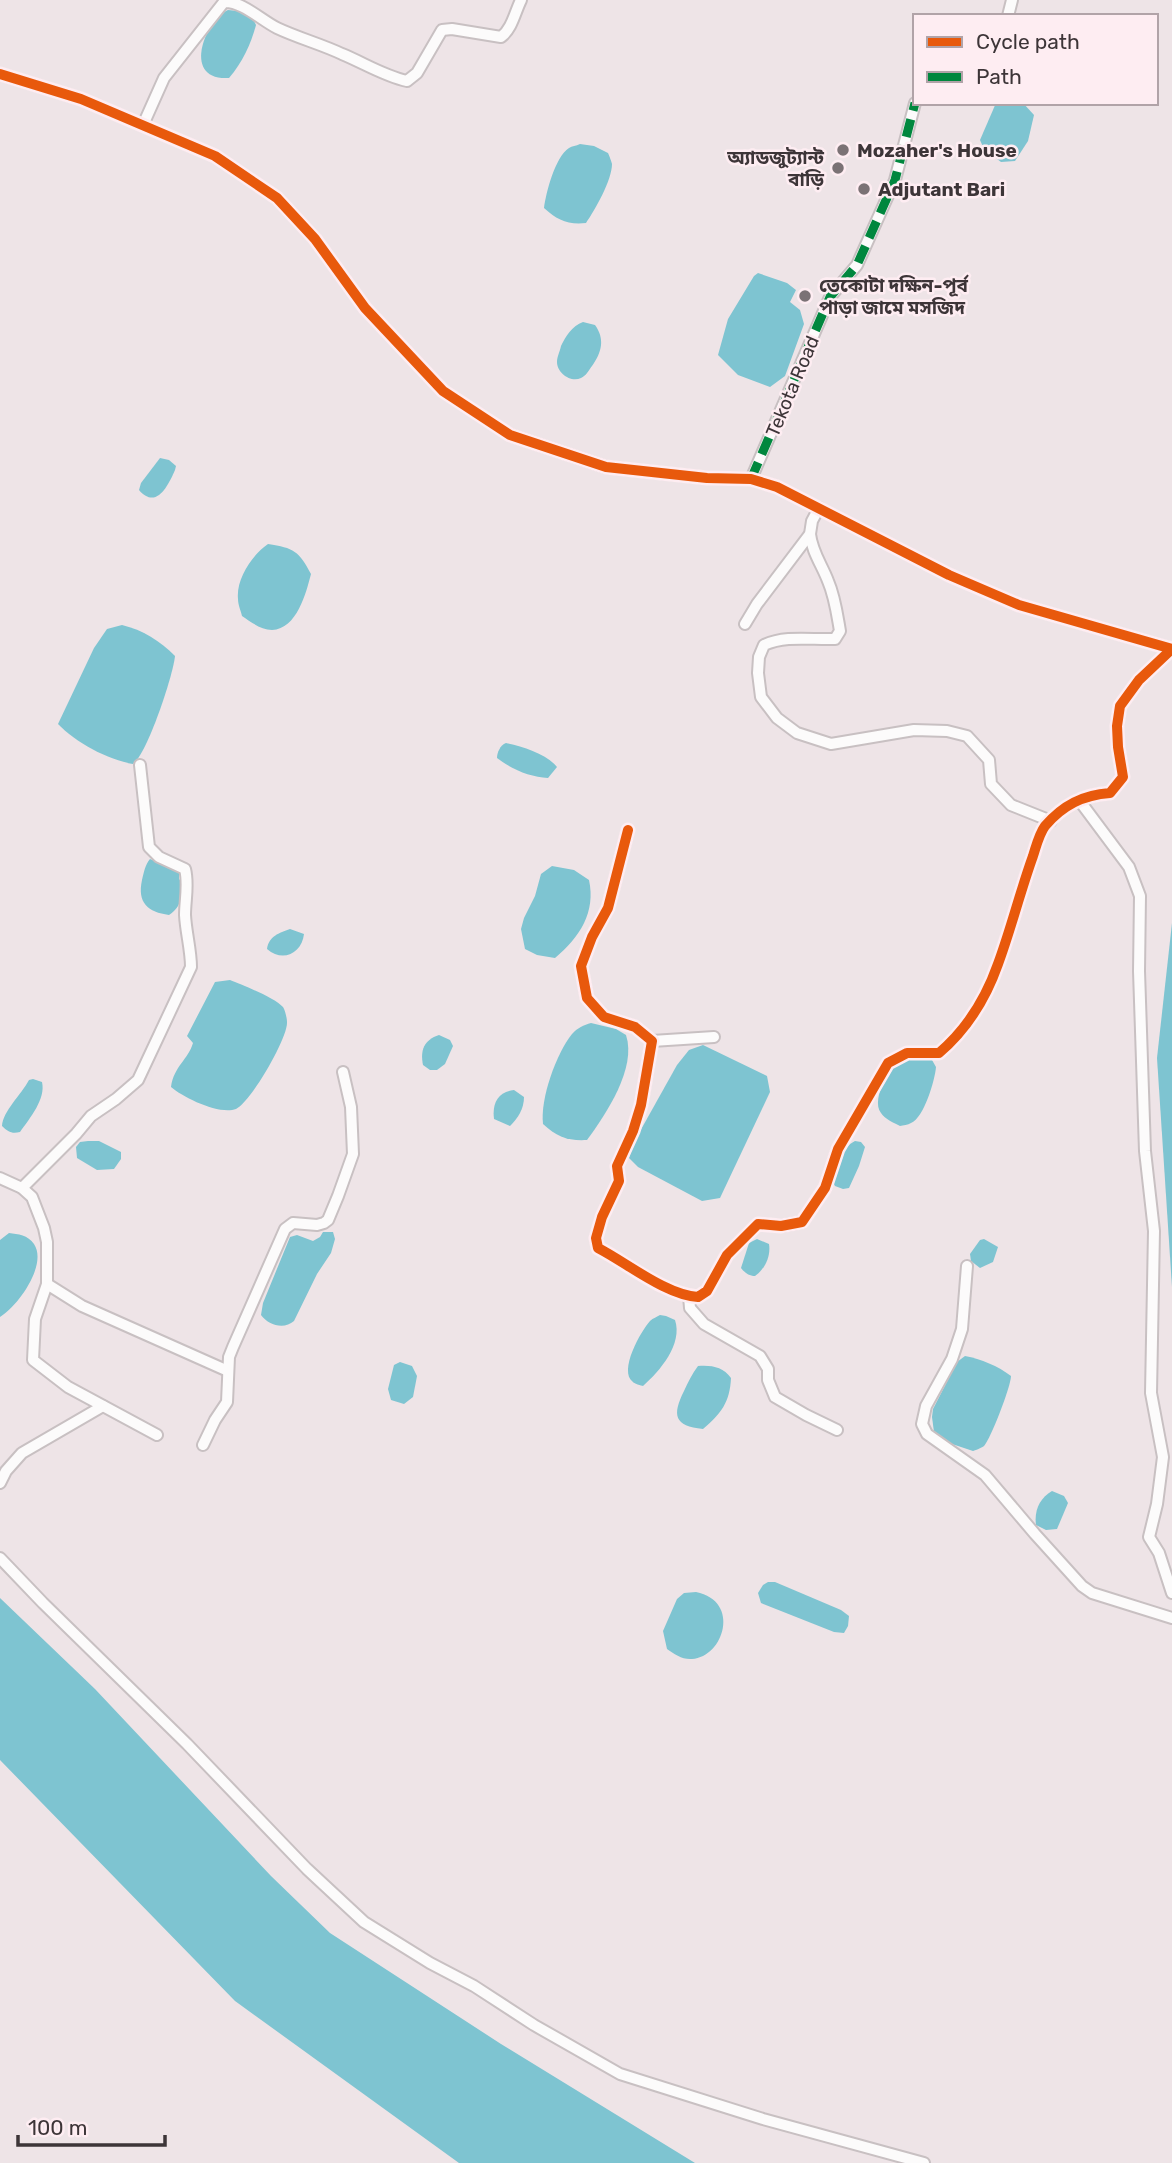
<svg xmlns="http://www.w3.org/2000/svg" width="1172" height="2163" font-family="Rubik,'Noto Sans Bengali',sans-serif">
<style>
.water{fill:#7ec4d1}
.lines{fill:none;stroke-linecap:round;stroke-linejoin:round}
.minor-casing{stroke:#c8c0c2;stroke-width:14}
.minor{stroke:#fcfbfb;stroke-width:10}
.quiet{stroke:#00873e;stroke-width:9;stroke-dasharray:18 9;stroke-linecap:butt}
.cycleway-casing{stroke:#feedf2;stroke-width:15}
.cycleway{stroke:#e8590c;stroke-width:10}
.poi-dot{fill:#7b7275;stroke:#feedf2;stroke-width:2.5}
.labels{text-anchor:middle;stroke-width:5;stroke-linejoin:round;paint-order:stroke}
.poi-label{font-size:19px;font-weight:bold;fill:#3d3538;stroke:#feedf2;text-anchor:start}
.street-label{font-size:19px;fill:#3d3538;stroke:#feedf2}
</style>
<rect width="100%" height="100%" fill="#eee4e7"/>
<g class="water">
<path d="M 228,10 L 238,11 L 252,17 L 256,25 C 251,44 242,63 229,78 C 180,81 206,19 228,10 Z"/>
<polygon points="996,103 1023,103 1034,115 1028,141 1015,161 1001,162 984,149 980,140"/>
<path d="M 580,144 L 594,146 L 608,153 C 609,155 612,163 612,164 C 612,180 595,210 586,223 C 568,225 557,220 544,208 C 546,193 555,157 569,148 C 572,146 576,146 580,144 Z"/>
<polygon points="758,273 787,283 796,290 790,302 800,310 804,324 785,376 770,387 738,375 718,355 728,319 754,276"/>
<path d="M 583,322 L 595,325 C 605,339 602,352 592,366 C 589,370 586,376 581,378 C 571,383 557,373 557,362 C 557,357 560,351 561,346 C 566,336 572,326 583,322 Z"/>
<path d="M 160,458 L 169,460 L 176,466 L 175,470 C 168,486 156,510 139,490 L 141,483 Z"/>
<path d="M 268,544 C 294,548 299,551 311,574 C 306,593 297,629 272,630 C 261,630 251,622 242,616 C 241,611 238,605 238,599 C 236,579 252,555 268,544 Z"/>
<path d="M 122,625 C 143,630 160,641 175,656 C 173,676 147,754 133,764 C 108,760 75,742 58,724 L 94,648 L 107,629 Z"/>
<path d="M 506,743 C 522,746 547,754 557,767 L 548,778 C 530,777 511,769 497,758 C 497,753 500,745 506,743 Z"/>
<path d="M 150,859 L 179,871 L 179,879 L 182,882 C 182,895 182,907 169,915 C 148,912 137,903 142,880 C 144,872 145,865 150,859 Z"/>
<path d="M 552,866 L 574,870 L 589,880 C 596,912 580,937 555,958 L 537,955 L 525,949 L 521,929 L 524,918 L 535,896 L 541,874 Z"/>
<polygon points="1172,923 1172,1287 1157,1058"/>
<path d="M 290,929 L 304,934 C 302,953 283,963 267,949 C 269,936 279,933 290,929 Z"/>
<path d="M 230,980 C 242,985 274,997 283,1007 C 285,1010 287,1018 287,1022 C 288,1038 250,1103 236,1109 C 219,1115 184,1098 171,1087 C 174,1066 188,1060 193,1043 L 187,1036 L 215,982 Z"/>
<path d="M 591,1023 L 616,1029 L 626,1035 C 637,1068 606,1114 587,1140 C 568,1141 557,1137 543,1124 C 540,1099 556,1054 572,1034 C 577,1028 584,1025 591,1023 Z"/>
<path d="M 439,1035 L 450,1040 L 453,1046 L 445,1064 L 437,1070 L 430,1070 L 423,1065 C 420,1050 424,1040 439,1035 Z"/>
<polygon points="703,1045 767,1076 770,1092 720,1198 702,1201 638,1167 629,1158 634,1142 677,1065 689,1050"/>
<path d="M 924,1056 L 932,1060 L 936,1067 C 935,1080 924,1118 911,1123 C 908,1125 903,1125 900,1126 C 894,1123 885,1119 881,1113 C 870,1099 892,1060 907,1057 C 912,1056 919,1056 924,1056 Z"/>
<path d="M 33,1079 L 42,1082 C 46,1099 30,1118 20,1132 C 12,1134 8,1132 2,1126 C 3,1111 21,1095 29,1080 Z"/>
<path d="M 514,1090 L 524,1097 C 524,1109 518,1118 510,1126 L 494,1119 C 492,1103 498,1092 514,1090 Z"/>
<polygon points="88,1141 99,1141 121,1152 121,1159 114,1169 97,1170 77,1158 76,1147 80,1142"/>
<path d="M 855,1141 L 861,1142 L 865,1147 L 859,1166 L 849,1188 L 843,1189 L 835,1186 L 832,1180 C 837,1166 841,1148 855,1141 Z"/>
<path d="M 323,1232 L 333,1232 L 335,1239 L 331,1253 L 317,1274 L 294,1321 C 284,1330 268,1325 261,1315 L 263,1303 L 290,1237 L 297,1235 L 313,1241 L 320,1237 Z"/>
<path d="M 9,1233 C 18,1234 28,1235 34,1244 C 48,1265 17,1307 0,1317 L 0,1240 Z"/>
<path d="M 757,1239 L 769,1244 C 771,1256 765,1269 755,1276 C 749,1276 745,1273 741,1268 L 749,1243 Z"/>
<polygon points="984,1239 998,1247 993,1262 980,1268 971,1261 970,1254 980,1240"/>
<path d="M 660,1315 L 666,1316 L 675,1320 C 683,1344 660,1371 643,1386 C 642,1386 633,1383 633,1382 C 618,1371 641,1331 650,1321 C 653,1318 657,1317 660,1315 Z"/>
<path d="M 965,1356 C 981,1359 998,1366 1011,1376 C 1011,1386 991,1438 984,1446 C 983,1447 974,1451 973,1451 L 949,1443 L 934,1432 L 932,1417 L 933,1409 L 957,1362 Z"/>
<polygon points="400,1362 412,1366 417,1376 413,1397 404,1404 391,1400 388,1389 394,1365"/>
<path d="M 698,1366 C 712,1365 723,1367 731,1378 C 730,1402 721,1414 703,1429 C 674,1426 672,1415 684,1391 C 688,1382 692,1374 698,1366 Z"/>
<path d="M 1052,1491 L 1064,1496 L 1068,1503 L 1057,1529 L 1046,1530 L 1036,1525 C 1034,1510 1040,1498 1052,1491 Z"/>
<polygon points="768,1582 775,1582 841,1610 849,1616 848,1626 844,1633 834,1632 761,1603 758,1593 763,1585"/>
<path d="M 696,1592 C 741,1601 724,1657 692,1659 C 683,1660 674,1654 667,1649 L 663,1631 L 677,1599 L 684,1593 Z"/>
<polygon points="0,1598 95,1689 271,1876 330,1933 501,2044 695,2163 459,2163 235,2001 0,1760"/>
</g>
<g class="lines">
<defs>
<g id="minor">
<polyline points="1008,16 1012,0"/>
<polyline points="0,74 81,99 215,156 277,198 315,239 365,308 443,391 510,435 606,467 707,478 751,479 777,487 949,575 1019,605 1172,649"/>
<path d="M 143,125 L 164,78 L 224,2 C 242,1 261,20 277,28 C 298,38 321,44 342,54 C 364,63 384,76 407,81 L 417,73 L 442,30 L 452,29 L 501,37 C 512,29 515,12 521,0"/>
<polyline points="751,479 830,297 857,265 895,180 915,103"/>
<path d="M 810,534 C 812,552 822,565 828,581 C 835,597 837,614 840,631 L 835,639 C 811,640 786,635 764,645 L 759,657 L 758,673 L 761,697 L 777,718 L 797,733 L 831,744 L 914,730 L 947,731 L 967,736 L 989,760 L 991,784 L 1011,805 L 1051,821"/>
<polyline points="745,624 757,604 810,534 812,521 819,508"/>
<polyline points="1079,800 1129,867 1140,896 1139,971 1145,1151 1154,1231 1151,1393 1163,1457 1157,1504 1149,1537 1159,1553 1172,1593"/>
<path d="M 628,830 L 608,908 L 592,937 L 581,966 L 587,998 L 604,1017 L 635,1027 L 652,1041 L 641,1105 L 633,1131 L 617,1166 L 619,1181 L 602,1217 L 596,1238 L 598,1248 C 627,1263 666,1295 698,1297 L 707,1291 L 727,1255 L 758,1224 L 781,1226 L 802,1222 L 825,1188 L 838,1149 L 888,1063 L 907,1053 L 939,1053 C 966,1030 986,998 998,964 C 1011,929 1020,892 1033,856 C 1036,847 1039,834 1045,826 C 1063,805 1083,795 1110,793 L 1123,777 L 1118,747 L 1117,726 L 1120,706 L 1139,680 L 1172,649"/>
<polyline points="652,1041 714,1037"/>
<polyline points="0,1178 22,1188 32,1197 44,1228 47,1242 47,1284 35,1319 33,1360 68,1387 157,1435"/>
<path d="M 22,1188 L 76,1134 L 91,1116 L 116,1099 L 138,1080 L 191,967 C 191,950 186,933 185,915 C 185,900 189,884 185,869 L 159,857 L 149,847 L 140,765"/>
<polyline points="967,1266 962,1329 952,1359 926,1406 922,1424 927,1434 985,1475 1035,1534 1082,1586 1092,1593 1172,1618"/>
<polyline points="47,1284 82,1306 228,1371"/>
<polyline points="689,1296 690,1308 704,1324 760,1356 768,1369 768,1380 775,1397 806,1415 837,1430"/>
<polyline points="203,1445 215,1420 227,1402 229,1357 233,1347 285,1229 293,1223 317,1225 324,1223 328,1220 338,1196 353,1154 351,1107 343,1072"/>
<polyline points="0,1483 6,1471 22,1453 103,1406"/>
<polyline points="0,1558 43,1603 187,1744 307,1869 364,1922 430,1963 474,1986 534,2025 620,2074 763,2119 924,2163"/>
</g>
</defs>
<use href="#minor" class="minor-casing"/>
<use href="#minor" class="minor"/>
<polyline class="quiet" points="751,479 830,297 857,265 895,180 915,103"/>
<defs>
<g id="cycleway">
<polyline points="0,74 81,99 215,156 277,198 315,239 365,308 443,391 510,435 606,467 707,478 751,479 777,487 949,575 1019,605 1172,649"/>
<path d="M 628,830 L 608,908 L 592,937 L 581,966 L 587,998 L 604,1017 L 635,1027 L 652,1041 L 641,1105 L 633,1131 L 617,1166 L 619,1181 L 602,1217 L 596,1238 L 598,1248 C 627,1263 666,1295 698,1297 L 707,1291 L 727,1255 L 758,1224 L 781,1226 L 802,1222 L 825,1188 L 838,1149 L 888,1063 L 907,1053 L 939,1053 C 966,1030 986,998 998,964 C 1011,929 1020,892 1033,856 C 1036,847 1039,834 1045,826 C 1063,805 1083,795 1110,793 L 1123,777 L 1118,747 L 1117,726 L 1120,706 L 1139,680 L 1172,649"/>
</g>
</defs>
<use href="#cycleway" class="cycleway-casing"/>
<use href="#cycleway" class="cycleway"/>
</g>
<g class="poi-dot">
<circle cx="843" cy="150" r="7"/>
<circle cx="838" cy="168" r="7"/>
<circle cx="864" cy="189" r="7"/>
<circle cx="805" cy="296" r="7"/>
</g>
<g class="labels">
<g class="poi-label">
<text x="857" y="157">Mozaher's House</text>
<text x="824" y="164" text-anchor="end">অ্যাডজুট্যান্ট<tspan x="824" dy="22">বাড়ি</tspan></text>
<text x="878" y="196">Adjutant Bari</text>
<text x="819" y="292">তেকোটা দক্ষিন-পূর্ব<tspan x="819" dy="22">পাড়া জামে মসজিদ</tspan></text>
</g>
<g class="street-label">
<text transform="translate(792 386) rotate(-67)" y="7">Tekota Road</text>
</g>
</g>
<rect x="913" y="14" width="245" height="91" fill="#feedf2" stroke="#b1a3a8" stroke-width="2"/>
<rect x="927" y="37" width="35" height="10" fill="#e8590c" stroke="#b1a3a8" stroke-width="2"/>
<text x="976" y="49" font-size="21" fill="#3d3538">Cycle path</text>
<rect x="927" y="72" width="35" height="10" fill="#00873e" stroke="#b1a3a8" stroke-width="2"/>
<text x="976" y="84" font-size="21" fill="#3d3538">Path</text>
<path d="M18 2135v10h147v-10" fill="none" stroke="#3d3538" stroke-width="3.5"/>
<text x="28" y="2135" font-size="21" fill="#3d3538" stroke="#feedf2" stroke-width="5" paint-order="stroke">100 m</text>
</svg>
